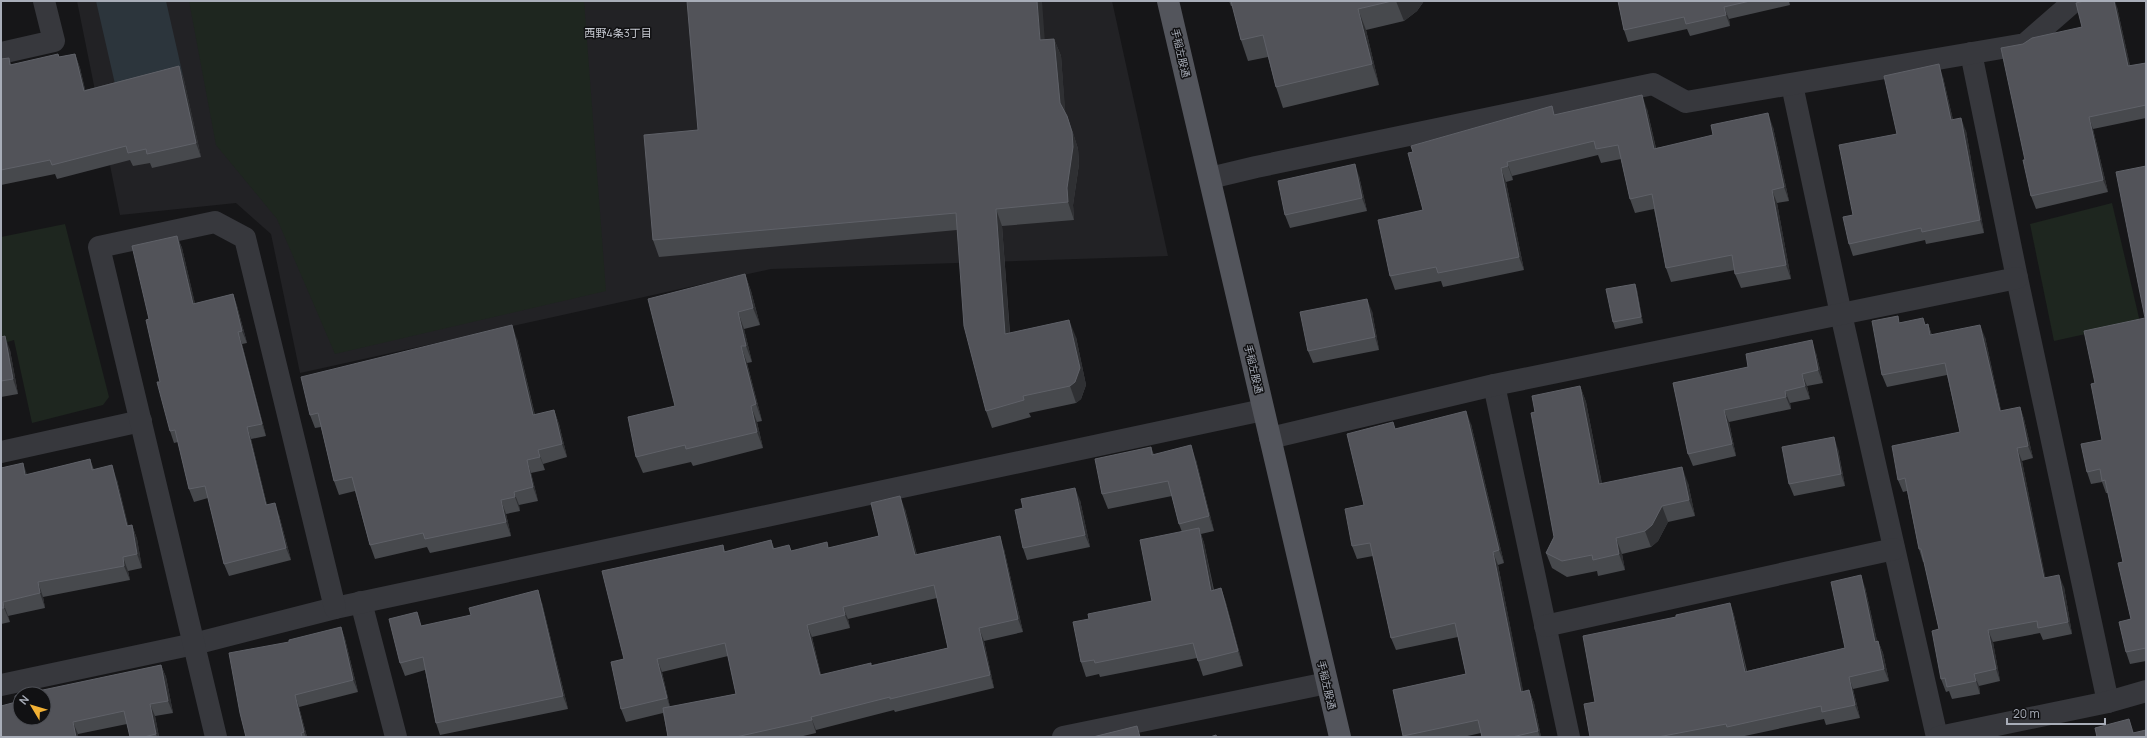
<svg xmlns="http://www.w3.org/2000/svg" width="2147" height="738" font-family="Manrope,'Noto Sans JP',sans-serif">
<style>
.built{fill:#222225}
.green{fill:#1e261f}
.water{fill:#2c353c}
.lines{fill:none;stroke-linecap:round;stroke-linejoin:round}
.street{stroke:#37383d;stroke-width:22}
.primary{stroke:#53555c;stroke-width:22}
.wall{fill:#47494d;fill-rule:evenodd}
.shaded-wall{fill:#2f3033}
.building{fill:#525359;stroke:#5f6168;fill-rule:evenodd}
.labels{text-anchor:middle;stroke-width:3;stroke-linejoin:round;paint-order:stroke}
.street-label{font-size:10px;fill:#a8adb8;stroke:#111113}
.neighbourhood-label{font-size:11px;fill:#c9ccd4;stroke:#111113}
</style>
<rect width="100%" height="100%" fill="#161618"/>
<polygon class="built" points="77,1 1112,1 1168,256 771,269 300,373 271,234 236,203 120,215"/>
<g class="green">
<polygon points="189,1 584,1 606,291 335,354 277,219 216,145"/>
<polygon points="2112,203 2140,322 2054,341 2030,224"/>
<polygon points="65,224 109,397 103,405 32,423 14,340 1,344 1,237"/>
</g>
<polygon class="water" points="96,1 166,1 184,80 118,97"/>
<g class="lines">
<g class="street">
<polyline points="1,53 54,41 44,1"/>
<polyline points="1971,53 2017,278 2108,702"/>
<polyline points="1792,85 1841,314 1937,737"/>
<polyline points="1210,178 1256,167 1653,84 1686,102 2025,44 2072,3 2079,1"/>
<polyline points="1494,385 1569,737"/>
<polyline points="1270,438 1494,385 2017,278"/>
<polyline points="1,452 141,421"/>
<polyline points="361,602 396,737"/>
<polyline points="1545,626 1894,549"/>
<polyline points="1,685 194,644 335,608 1263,410"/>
<polyline points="216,737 99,247 215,222 245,238 335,608"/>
<polyline points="1063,737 1327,683"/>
<polyline points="1939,737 2108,702 2146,691"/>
</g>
<polyline class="primary" points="1168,1 1340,737"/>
</g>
<g class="wall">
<polygon points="1229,1 1424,1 1417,11 1404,21 1366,30 1379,85 1283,108 1276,87 1268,57 1248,61 1241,40 1233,6 1231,6"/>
<polygon points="1618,1 1789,1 1790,5 1729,19 1730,26 1690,36 1687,29 1628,42 1624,30"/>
<polygon points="2117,7 2130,66 2146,63 2146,118 2093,129 2108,192 2036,209 2031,196 2025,160 2082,27"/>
<polygon points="1054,39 1061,56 1065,113 1067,116 1073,133 1078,149 1079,164 1073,205 1074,220 1002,226 1010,333 1076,337 1086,385 1081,399 1076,403 1029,413 1031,417 992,428 986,411 957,230 659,257 653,240 698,130 1045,40"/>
<polygon points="75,54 80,68 85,90 179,66 184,80 201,157 152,168 150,163 133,166 130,160 57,179 55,174 1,185 1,59 9,58 11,65 59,57"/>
<polygon points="1943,77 1953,120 1966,131 1984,233 1926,244 1925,240 1853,256 1849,244 1897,134"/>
<polygon points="1647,109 1656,148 1773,127 1789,201 1777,203 1791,279 1741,288 1735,274 1735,270 1671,282 1666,268 1654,209 1635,213 1630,199 1621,159 1601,163 1598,155 1512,176 1513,180 1506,182 1524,270 1443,287 1441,281 1395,290 1390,276 1423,210 1555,115"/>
<polygon points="2146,166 2146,661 2130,664 2126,652 2131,619 2123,562 2108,493 2106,493 2102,482 2091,484 2087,472 2102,440 2095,383 2145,318"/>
<polygon points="1359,176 1367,211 1290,228 1285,215"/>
<polygon points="177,236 182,248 195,304 233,294 237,306 247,343 242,344 266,436 251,439 267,505 279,515 291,560 229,576 224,564 208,498 194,502 189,489 178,442 174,443 170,431 160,382 149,319"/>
<polygon points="745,274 751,291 760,325 744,329 752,362 747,363 762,421 757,422 763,448 693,466 691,462 643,473 636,457 675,406"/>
<polygon points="1635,284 1637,290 1643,323 1615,329 1613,322"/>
<polygon points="1372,311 1379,350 1313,363 1308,351"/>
<polygon points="1900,322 1925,325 1928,324 1932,335 1985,337 2001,411 2020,407 2024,419 2033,458 2022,461 2045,577 2064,587 2072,634 2043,640 2040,633 1993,642 2000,681 1979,686 1980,694 1952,699 1949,691 1946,692 1941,679 1939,629 1924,562 1923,562 1919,549 1907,491 1903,492 1898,480 1960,432 1947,375 1887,387 1882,375"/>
<polygon points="1,337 10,350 18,394 1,397"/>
<polygon points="517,339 535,415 554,410 559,424 567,457 543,464 545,470 531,473 538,501 519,505 520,511 506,514 511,536 430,553 427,547 375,559 370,545 355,491 339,495 334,481 321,427 315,428 310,415"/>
<polygon points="1816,353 1823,383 1807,386 1810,399 1790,403 1791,409 1729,422 1736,456 1693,466 1688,454 1673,383"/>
<polygon points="1580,386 1586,402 1602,484 1688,483 1695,516 1668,522 1658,541 1651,547 1622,554 1625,570 1598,576 1597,571 1567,577 1552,568 1546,553 1554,537 1535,412"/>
<polygon points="1471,424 1504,563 1498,565 1523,692 1529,690 1534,703 1541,737 1482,737 1481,733 1463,737 1404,737 1393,690 1466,674 1458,637 1396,650 1391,638 1373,556 1357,559 1352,546 1364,505 1396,429"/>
<polygon points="1151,447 1154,455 1196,460 1214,531 1201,534 1204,543 1214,590 1221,588 1226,603 1243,666 1203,676 1197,658 1100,677 1099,674 1086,677 1081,662 1089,619 1152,601 1182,532 1179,524 1172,496 1108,509 1102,494"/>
<polygon points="1838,449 1845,486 1794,496 1789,484"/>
<polygon points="90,459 94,470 117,480 128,526 132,525 137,539 142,568 128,571 130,580 43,597 45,608 8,616 10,622 1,624 1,468 27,475"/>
<polygon points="1080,500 1090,547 1027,560 1023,548"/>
<path d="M 905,509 L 917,555 L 1004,549 L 1023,632 L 984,641 L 994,688 L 895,712 L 894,710 L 816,730 L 816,733 L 799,737 L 668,737 L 663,713 L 626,722 L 621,709 L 624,659 L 723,545 L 725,552 L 771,540 L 774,548 L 791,551 L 829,548 L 879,536 ZM 937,598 L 948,648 L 872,665 L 821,675 L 812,637 L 850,628 L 848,619 ZM 728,656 L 736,694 L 670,707 L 662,672 Z"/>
<polygon points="1865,587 1877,641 1878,641 1883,653 1889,681 1853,689 1860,718 1826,725 1824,719 1740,737 1731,737 1730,736 1725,737 1590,737 1595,702 1676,617 1730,603 1734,615 1747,671 1845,648"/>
<polygon points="542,603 568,709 440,735 436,723 425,670 405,676 400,663 422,626"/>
<polygon points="341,627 345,639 358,692 299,707 307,737 246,737 289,642"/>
<polygon points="161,665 166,677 173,713 155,716 159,737 130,737 127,724 78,734 16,702"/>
</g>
<g class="shaded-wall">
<polygon points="1037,1 1042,1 1046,57 1040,40"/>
<polygon points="1396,1 1424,1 1417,11 1404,21"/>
<polygon points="2114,1 2115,1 2117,7 2133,79 2128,66"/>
<polygon points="1724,7 1729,19 1730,26 1726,15"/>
<polygon points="1358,9 1366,30 1379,85 1372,64"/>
<polygon points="1054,39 1061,56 1066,120 1060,103"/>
<polygon points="75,54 80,68 89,105 84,91"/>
<polygon points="1939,64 1943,77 1956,133 1951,120"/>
<polygon points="179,66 184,80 201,157 196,143"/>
<polygon points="1642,95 1647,109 1659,163 1654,149"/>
<polygon points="1768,113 1773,127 1789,201 1784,187"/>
<polygon points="1067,116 1073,133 1078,149 1079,164 1073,205 1074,220 1068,202 1067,188"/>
<polygon points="2089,117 2093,129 2108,192 2103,180"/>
<polygon points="1961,118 1966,131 1984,233 1980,220"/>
<polygon points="1507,162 1512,176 1513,180 1508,166"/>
<polygon points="1355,164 1359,176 1367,211 1362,198"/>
<polygon points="1501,168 1506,182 1524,270 1519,257"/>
<polygon points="1772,190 1777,203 1791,279 1786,265"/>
<polygon points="996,209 1002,226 1011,351 1005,334"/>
<polygon points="177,236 182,248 198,316 193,304"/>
<polygon points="745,274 751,291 760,325 753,308"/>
<polygon points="1635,284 1637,290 1643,323 1641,317"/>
<polygon points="233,294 237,306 247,343 242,331"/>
<polygon points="1367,299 1372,311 1379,350 1375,337"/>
<polygon points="738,312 744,329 752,362 746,346"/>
<polygon points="1069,320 1076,337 1086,385 1081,399 1076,403 1070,386"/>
<polygon points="1928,324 1932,337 1930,335"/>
<polygon points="512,325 517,339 538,429 533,415"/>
<polygon points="1980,325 1985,337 2004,424 2000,411"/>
<polygon points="238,332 242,344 266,436 262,424"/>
<polygon points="5,336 10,350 18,394 13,379"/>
<polygon points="1812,340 1816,353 1823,383 1818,370"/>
<polygon points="741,346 747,363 762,421 756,404"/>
<polygon points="1802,374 1807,386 1810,399 1805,386"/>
<polygon points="1580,386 1586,402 1605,500 1599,484"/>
<polygon points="1785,391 1790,403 1791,409 1786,397"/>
<polygon points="751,406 757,422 763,448 757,432"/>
<polygon points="2020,407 2024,419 2033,458 2028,446"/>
<polygon points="554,410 559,424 567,457 562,444"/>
<polygon points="1724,410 1729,422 1736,456 1732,444"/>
<polygon points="1466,411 1471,424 1504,563 1499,550"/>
<polygon points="247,427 251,439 270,517 266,505"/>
<polygon points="1834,437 1838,449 1845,486 1841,474"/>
<polygon points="1191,445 1196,460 1214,531 1209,516"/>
<polygon points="2017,448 2022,461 2048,590 2044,578"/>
<polygon points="538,450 543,464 545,470 540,457"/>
<polygon points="527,460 531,473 538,501 533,487"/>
<polygon points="23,463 28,477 25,475"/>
<polygon points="112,465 117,480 132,540 127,526"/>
<polygon points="1682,467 1688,483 1695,516 1689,500"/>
<polygon points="1075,488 1080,500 1090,547 1085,535"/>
<polygon points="514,492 519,505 520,511 515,497"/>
<polygon points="900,496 905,509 920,568 915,555"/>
<polygon points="501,500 506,514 511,536 506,522"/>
<polygon points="275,503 279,515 291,560 286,548"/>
<polygon points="1662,506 1668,522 1658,541 1651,547 1645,531"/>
<polygon points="132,525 137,539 142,568 137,554"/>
<polygon points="1199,528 1204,543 1216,605 1211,591"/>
<polygon points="1000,536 1004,549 1023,632 1018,619"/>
<polygon points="1616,538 1622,554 1625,570 1619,554"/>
<polygon points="1493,552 1498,565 1526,705 1521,692"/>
<polygon points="123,557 128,571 130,580 124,566"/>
<polygon points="1861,575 1865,587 1880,654 1875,642"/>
<polygon points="2059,575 2064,587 2072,634 2068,622"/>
<polygon points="38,582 43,597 45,608 40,593"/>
<polygon points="1221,588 1226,603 1243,666 1238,651"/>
<polygon points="538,590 542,603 568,709 563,696"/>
<polygon points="3,602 8,616 10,622 4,608"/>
<polygon points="1730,603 1734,615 1749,684 1745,672"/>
<polygon points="843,607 848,619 850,628 845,615"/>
<polygon points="807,625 812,637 824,688 820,675"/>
<polygon points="341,627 345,639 358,692 353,680"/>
<polygon points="979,628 984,641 994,688 990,675"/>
<polygon points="1988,630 1993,642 2000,681 1996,669"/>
<polygon points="1878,641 1883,653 1889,681 1884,669"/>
<polygon points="657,659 662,672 671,711 667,698"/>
<polygon points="161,665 166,677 173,713 168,701"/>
<polygon points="1974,674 1979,686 1980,694 1976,681"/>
<polygon points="1849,677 1853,689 1860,718 1855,705"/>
<polygon points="1529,690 1534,703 1541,737 1540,737 1538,731"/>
<polygon points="295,695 299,707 307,737 306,737 304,732"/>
<polygon points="150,704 155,716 159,737 157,737 156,734"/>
<polygon points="811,717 816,730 816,733 812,720"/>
<polygon points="2129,719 2133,730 2135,737 2133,733"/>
<polygon points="73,722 78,734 78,737 76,737"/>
</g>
<g class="building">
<polygon points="687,1 1037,1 1040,40 1054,39 1060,103 1067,116 1072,132 1073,147 1067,188 1068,202 996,209 1005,334 1069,320 1080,368 1075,382 1070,386 1023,396 1024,400 986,411 964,326 956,213 653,240 644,135 698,130"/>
<polygon points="1231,1 1392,1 1358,9 1372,64 1276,87 1263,35 1241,40"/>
<polygon points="1618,1 1750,1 1724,7 1726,15 1686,24 1684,17 1624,30"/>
<polygon points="2084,1 2114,1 2128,66 2146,63 2146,105 2089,117 2103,180 2031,196 2023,160 2025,160 2001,48 2023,44 2032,38 2082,27 2076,3"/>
<polygon points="58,54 59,57 75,54 84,91 179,66 196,143 147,154 146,149 128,153 126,146 52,165 50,160 1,170 1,59 9,58 10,65"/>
<polygon points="1939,64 1951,120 1961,118 1980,220 1922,232 1921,228 1849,244 1843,217 1853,215 1839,145 1897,134 1884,76"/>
<polygon points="1642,95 1654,149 1713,135 1711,125 1768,113 1784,187 1772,190 1786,265 1735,274 1732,255 1666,268 1652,194 1630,199 1618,145 1596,149 1594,141 1507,162 1508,166 1501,168 1519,257 1438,273 1436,267 1390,276 1378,220 1423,210 1408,153 1413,152 1411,146 1552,106 1554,115"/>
<polygon points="1355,164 1362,198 1285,215 1278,181"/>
<polygon points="2146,166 2146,648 2126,652 2119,622 2131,619 2118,563 2123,562 2105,480 2102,481 2100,469 2087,472 2081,444 2102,440 2091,384 2095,383 2084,331 2145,318 2116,172"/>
<polygon points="177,236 193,304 233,294 242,331 238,332 262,424 247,427 266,505 275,503 286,548 224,564 205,486 189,489 175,430 170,431 157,382 160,382 146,320 149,319 132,246"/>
<polygon points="745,274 753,308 738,312 746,346 741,346 756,404 751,406 757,432 686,449 685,445 636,457 628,417 675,406 648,299"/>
<polygon points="1635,284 1641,317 1613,322 1606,289"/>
<polygon points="1367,299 1375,337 1308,351 1300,312"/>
<polygon points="1898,316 1899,323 1923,318 1925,325 1928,324 1930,335 1980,325 2000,411 2020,407 2028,446 2017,448 2044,578 2059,575 2068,622 2038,628 2037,621 1988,630 1996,669 1974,674 1976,681 1947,687 1945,678 1941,679 1932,631 1939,629 1921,549 1919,549 1905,478 1898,480 1892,446 1960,432 1945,363 1882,375 1872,321"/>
<polygon points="512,325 533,415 554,410 562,444 538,450 540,457 527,460 533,487 514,492 515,497 501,500 506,522 425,539 423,533 370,545 352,477 334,481 318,413 310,415 301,377"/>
<polygon points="5,336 13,379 1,381 1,337"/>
<polygon points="1812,340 1818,370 1802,374 1805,386 1785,391 1786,397 1724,410 1732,444 1688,454 1673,383 1748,367 1746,354"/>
<polygon points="1580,386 1599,484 1682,467 1689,500 1662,506 1652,525 1645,531 1616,538 1619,554 1593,560 1592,555 1562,561 1546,553 1554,537 1531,413 1535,412 1532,396"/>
<polygon points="1466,411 1499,550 1493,552 1521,692 1529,690 1538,731 1512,737 1482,737 1478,720 1403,736 1393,690 1466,674 1455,623 1391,638 1370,543 1352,546 1345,509 1364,505 1347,434 1393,422 1395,429"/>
<polygon points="1834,437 1841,474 1789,484 1782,447"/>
<polygon points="1191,445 1209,516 1179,524 1168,481 1102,494 1095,459 1151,447 1152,455"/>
<polygon points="90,459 92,470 112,465 127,526 132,525 137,554 123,557 124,566 38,582 40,593 3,602 4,608 1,608 1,468 23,463 25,475"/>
<polygon points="1075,488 1085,535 1023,548 1015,510 1023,508 1021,499"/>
<path d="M 900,496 L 915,555 L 1000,536 L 1018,619 L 979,628 L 990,675 L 890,699 L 890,697 L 811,717 L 812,720 L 736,737 L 668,737 L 663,708 L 736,694 L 725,643 L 657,659 L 667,698 L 621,709 L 611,662 L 624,659 L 602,571 L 723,545 L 724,552 L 771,540 L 773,549 L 789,545 L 791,551 L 827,542 L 828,548 L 879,536 L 871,503 ZM 934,585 L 948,648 L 871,666 L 871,663 L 820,675 L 807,625 L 845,615 L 843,607 Z"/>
<polygon points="1199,528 1211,591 1221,588 1238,651 1198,661 1193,643 1095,663 1094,660 1081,662 1073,622 1089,619 1088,614 1152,601 1140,540"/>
<polygon points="1861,575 1875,642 1878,641 1884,669 1849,677 1855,705 1822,712 1821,706 1727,727 1726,724 1658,737 1590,737 1584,704 1595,702 1583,636 1676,617 1676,615 1730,603 1745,672 1845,648 1831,582"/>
<polygon points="538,590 563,696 436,723 423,657 400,663 389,619 417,612 421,626 471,615 469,608"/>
<polygon points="341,627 353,680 295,695 304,732 301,733 302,737 246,737 240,713 229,653 289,642 289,640"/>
<polygon points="161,665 168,701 150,704 156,734 144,737 130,737 124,711 73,722 76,737 1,737 1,706 16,702 15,696 20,695 20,718 44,718 44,694 24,694"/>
<polygon points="2129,719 2133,733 2146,730 2146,737 2097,737 2095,728"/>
<polygon points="1137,726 1140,737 1093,737"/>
<polygon points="1216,735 1217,737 1210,737"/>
</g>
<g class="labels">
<g class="street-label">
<text transform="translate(1181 53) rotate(77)" y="4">手稲左股通</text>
<text transform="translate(1254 369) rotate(77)" y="4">手稲左股通</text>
<text transform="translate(1327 685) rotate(77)" y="4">手稲左股通</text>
</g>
<g class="neighbourhood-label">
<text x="618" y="37">西野4条3丁目</text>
</g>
</g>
<rect width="2147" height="738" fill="none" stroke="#a8adb8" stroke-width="4"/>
<g transform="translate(32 706) rotate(308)"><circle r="19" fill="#111113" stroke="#4d4f55"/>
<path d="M0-3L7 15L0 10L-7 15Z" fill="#f2b134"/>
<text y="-6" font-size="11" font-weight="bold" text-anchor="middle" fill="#a8adb8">N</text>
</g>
<path d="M2007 718v6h98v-6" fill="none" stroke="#a8adb8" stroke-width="2"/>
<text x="2013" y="718" font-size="12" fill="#a8adb8" stroke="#111113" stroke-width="3" paint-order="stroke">20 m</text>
</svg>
